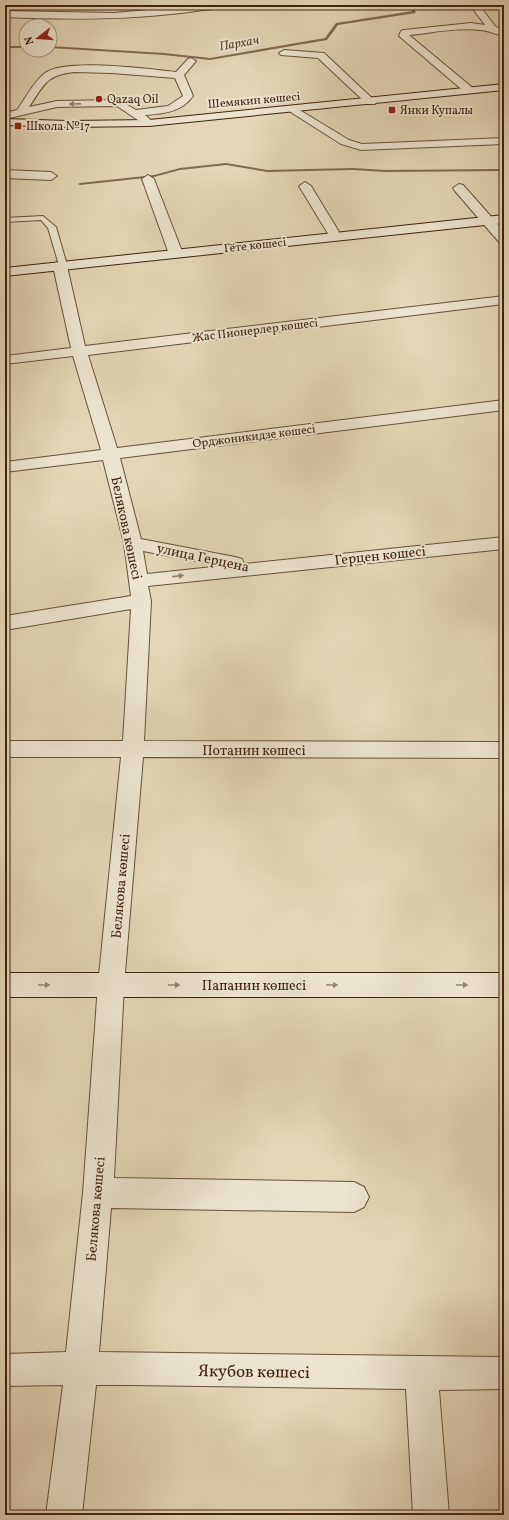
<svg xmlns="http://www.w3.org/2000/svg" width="509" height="1520" font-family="Vollkorn,serif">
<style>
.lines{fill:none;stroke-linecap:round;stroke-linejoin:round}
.stream{fill:#826952;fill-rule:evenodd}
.lane-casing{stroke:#6a4f39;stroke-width:2}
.street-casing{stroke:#6a4f39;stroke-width:2}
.secondary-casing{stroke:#42220f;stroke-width:2}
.lane{fill:#ede4d0;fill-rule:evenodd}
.street{fill:#ede4d0;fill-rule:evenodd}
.secondary{fill:#ede4d0;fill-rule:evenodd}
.oneway{fill:#988370}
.poi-dot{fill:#8f2418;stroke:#ede4d0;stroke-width:1.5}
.labels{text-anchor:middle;stroke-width:4;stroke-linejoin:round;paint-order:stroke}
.far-poi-label{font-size:12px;fill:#42220f;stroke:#ede4d0;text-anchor:start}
.far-street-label{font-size:12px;fill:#42220f;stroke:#ede4d0}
.far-water-label{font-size:13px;font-style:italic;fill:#624630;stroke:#ede4d0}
.street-label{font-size:14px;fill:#42220f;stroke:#ede4d0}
.near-street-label{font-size:17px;fill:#42220f;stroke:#ede4d0}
</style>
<rect width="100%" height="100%" fill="#e4d6b7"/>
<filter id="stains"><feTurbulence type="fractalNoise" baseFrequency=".005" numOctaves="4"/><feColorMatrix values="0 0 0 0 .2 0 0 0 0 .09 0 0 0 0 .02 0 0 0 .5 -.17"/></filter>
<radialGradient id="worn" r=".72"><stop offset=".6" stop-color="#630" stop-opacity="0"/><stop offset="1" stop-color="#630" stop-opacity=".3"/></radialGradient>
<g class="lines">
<g class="stream">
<polygon points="408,5 412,5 416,13 338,25 327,40 210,60 164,55 50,48 50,46 164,53 210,58 325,38 336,23 413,11"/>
<rect x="5" y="46" width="21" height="2"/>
<polygon points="226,163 267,170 353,168 385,170 504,169 504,171 385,172 353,170 267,172 226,165 180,170 154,177 80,185 78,184 80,183 154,175 180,168"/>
</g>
<defs>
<polygon id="lane" points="43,216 56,227 67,265 66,267 59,265 48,228 41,220 5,222 5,218"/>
<g id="street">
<path d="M 204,5 L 226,5 C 222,10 210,9 203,10 C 138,20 71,20 5,17 L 5,11 L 114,13 Z"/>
<path d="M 470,5 L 479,5 L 495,26 L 503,31 L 503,35 C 498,36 488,30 480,30 C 457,27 432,33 409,35 L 474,89 L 475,91 L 474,93 L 466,93 L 399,36 L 401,31 L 404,30 L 471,23 L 485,25 Z"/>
<polygon points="284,50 324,53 376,102 375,104 367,104 318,58 281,55 279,53"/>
<path d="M 191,58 L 196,61 L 184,75 L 193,96 C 182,112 163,114 145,115 L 154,123 L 153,125 L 145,125 L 117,106 L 57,107 L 5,119 L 5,113 L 17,110 C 26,98 33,82 45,73 C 66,58 149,69 176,72 L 188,59 ZM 74,72 L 112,73 L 175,78 L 183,96 L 168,106 L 136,110 L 119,100 L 57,101 L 29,107 C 44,85 46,75 74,72 Z"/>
<polygon points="293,106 349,140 362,144 504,138 504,144 361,150 341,144 289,111 288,109"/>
<polygon points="5,170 51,172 57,176 51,180 5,178"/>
<polygon points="148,175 154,179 183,254 181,257 171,257 169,254 142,179"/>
<polygon points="305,182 311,186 342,237 341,240 331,240 330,237 299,186"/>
<polygon points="459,184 463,185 504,231 504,243 499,242 455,191 453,188"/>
<path d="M 60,262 L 65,263 L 67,266 L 85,346 L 504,296 L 504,304 L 88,355 L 117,448 L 504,400 L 504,410 L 120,458 L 141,539 L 235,557 L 242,559 L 244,564 L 504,537 L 504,549 L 148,586 L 151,601 L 144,741 L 504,742 L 504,758 L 143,757 L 124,985 L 114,1178 L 354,1182 L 364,1187 L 369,1197 L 364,1207 L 354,1212 L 111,1208 L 99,1352 L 504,1357 L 504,1389 L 439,1390 L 449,1515 L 413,1515 L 406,1389 L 130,1385 L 96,1385 L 82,1515 L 46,1515 L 63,1385 L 5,1386 L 5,1354 L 66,1352 L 83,1193 L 98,985 L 121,757 L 5,757 L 5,741 L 123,741 L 131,609 L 5,630 L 5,616 L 131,596 L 124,543 L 103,460 L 5,472 L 5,462 L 101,450 L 73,356 L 5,364 L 5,356 L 71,348 L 53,266 L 55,263 ZM 143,551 L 222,566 L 147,574 Z"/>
</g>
<g id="secondary">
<polygon points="504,84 504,90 149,126 68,127 5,125 5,119 68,121 149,120"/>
<polygon points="504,215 504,223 5,276 5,268"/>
<rect x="5" y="973" width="499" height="24"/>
</g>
</defs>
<use href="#lane" class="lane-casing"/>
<use href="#street" class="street-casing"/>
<use href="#secondary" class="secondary-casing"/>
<use href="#lane" class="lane"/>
<use href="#street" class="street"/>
<use href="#secondary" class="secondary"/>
</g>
<defs><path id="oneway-solid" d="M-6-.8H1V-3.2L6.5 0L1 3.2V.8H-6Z"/></defs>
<g class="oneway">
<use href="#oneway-solid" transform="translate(75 104) rotate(179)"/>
<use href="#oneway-solid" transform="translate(178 576) rotate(-6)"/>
<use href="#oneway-solid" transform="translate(44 985)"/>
<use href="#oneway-solid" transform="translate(174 985)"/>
<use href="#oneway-solid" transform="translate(332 985)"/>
<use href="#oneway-solid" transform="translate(462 985)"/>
</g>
<g class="poi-dot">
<circle cx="99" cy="99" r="4"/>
<rect x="388" y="106" width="8" height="8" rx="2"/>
<rect x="14" y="122" width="8" height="8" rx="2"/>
</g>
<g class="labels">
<g class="far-poi-label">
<text x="107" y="103">Qazaq Oil</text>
<text x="400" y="114">Янки Купалы</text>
<text x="26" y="130">Школа №17</text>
</g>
<g class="far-street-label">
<text transform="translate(254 100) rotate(-5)" y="4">Шемякин көшесі</text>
<text transform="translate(255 245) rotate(-6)" y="4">Гёте көшесі</text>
<text transform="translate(255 330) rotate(-7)" y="4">Жас Пионерлер көшесі</text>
<text transform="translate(254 436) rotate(-7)" y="4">Орджоникидзе көшесі</text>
</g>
<g class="far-water-label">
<text transform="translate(239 42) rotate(-10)" y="5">Пархач</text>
</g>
<g class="street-label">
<text transform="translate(127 528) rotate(78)" y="5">Белякова көшесі</text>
<text transform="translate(380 555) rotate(-6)" y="5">Герцен көшесі</text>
<text transform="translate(203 557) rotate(12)" y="5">улица Герцена</text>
<text x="254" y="755">Потанин көшесі</text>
<text transform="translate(120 886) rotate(-85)" y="5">Белякова көшесі</text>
<text x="254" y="990">Папанин көшесі</text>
<text transform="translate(95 1209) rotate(-85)" y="5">Белякова көшесі</text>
</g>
<g class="near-street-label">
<text transform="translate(254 1371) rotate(1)" y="6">Якубов көшесі</text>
</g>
</g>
<rect width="509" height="1520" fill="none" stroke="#e4d6b7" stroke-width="20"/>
<rect x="6" y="6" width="497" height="1508" fill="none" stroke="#42220f" stroke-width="2"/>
<rect x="10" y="10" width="489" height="1500" fill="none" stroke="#42220f"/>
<g transform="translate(38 38) rotate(253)"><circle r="19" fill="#ede4d0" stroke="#a99683"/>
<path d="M0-3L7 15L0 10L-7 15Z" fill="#8f2418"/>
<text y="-6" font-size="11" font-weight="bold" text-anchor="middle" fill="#42220f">N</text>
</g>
<rect width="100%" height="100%" filter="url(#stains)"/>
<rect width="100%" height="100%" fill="url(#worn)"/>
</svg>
